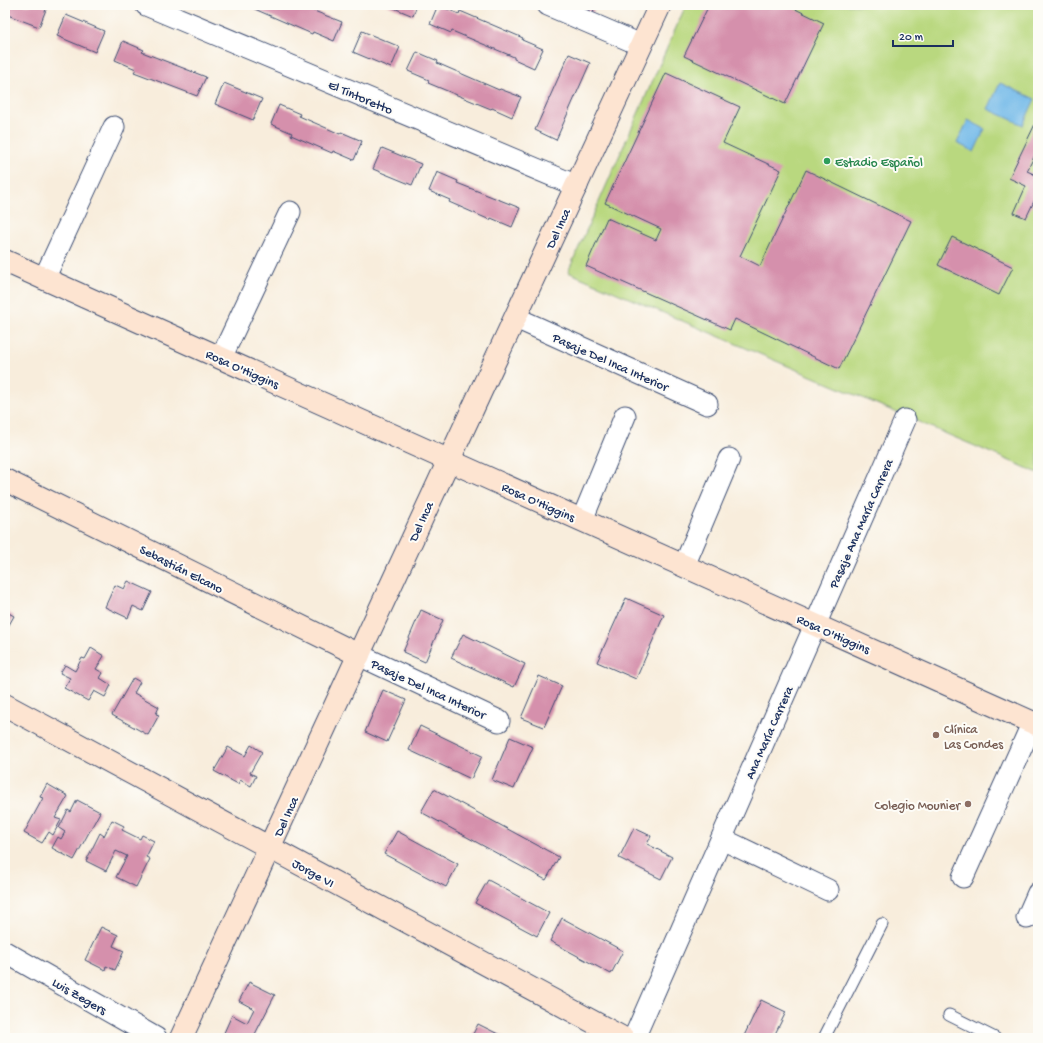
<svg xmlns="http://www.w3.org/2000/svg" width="1043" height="1043" font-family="'Gochi Hand',sans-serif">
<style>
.green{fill:#b9d87f;stroke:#6a846e}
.water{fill:#70b8e8;stroke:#4674a3}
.building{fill:#d590ac}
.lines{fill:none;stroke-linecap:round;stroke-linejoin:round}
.lane-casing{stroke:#3c4c71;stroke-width:13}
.street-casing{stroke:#3c4c71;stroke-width:23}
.secondary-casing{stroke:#3c4c71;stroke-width:24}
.lane{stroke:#fff;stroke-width:11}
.street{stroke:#fff;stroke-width:21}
.secondary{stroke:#fde4d1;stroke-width:22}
.leisure-dot{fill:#2e9e5b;stroke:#fdfcf7;stroke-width:1.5}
.education-dot{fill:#8d6e63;stroke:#fdfcf7;stroke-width:1.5}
.labels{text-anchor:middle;stroke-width:4;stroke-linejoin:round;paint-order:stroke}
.street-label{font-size:13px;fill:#1b2f5e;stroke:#fdfcf7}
.leisure-label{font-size:13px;fill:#27864d;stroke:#fdfcf7;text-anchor:start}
.education-label{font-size:13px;fill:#785e54;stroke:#fdfcf7;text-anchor:start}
</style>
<rect width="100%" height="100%" fill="#fdfcf7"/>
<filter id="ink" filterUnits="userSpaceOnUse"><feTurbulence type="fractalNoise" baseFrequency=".025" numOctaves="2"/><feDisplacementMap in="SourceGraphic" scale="8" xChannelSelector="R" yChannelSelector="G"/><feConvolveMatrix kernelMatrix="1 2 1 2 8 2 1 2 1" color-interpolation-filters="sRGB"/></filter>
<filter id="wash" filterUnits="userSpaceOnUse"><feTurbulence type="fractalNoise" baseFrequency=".012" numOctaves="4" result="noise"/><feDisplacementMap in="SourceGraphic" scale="16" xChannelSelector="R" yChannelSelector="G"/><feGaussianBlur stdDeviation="0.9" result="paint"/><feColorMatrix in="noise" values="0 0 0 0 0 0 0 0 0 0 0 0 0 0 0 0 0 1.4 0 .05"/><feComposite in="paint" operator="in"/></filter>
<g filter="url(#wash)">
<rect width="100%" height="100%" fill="#f8eddc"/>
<polygon class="green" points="686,5 1038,5 1038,473 568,272"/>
<g class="water">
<polygon points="1000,83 1035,99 1023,125 988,109"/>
<polygon points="968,120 985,129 974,152 957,143"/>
</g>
<g id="blocks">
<g class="building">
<polygon points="5,5 41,5 47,7 39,27 5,14"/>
<polygon points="251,5 299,5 342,22 334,41 313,32 312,34 250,7"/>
<polygon points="387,5 417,5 413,16"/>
<polygon points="438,5 459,14 460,11 523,38 522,40 543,49 534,68 514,59 514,57 452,31 451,33 430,24"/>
<polygon points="570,5 596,5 592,14"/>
<polygon points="709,5 787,5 824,23 785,104 684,56"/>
<polygon points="66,15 104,31 95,52 57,36"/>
<polygon points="362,31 400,47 391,68 353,52"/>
<polygon points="123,41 144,50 142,52 206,77 197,96 134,72 136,69 115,60"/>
<polygon points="417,52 438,61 437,63 499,90 500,89 521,97 512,117 492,108 491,109 428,83 429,80 408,71"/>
<polygon points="569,54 590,63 556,140 535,130"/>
<polygon points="666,73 740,107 723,143 781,170 740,256 760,266 806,170 911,221 839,369 735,319 730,330 586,266 607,218 656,240 661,229 605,203"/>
<polygon points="224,83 262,99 253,120 215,104"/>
<polygon points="279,105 300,114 299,116 340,134 341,132 362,141 354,160 333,151 332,153 291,135 292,133 271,124"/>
<polygon points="1038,118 1038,149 1027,171 1038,176 1038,193 1026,218 1014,213 1026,186 1009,178"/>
<polygon points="382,148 421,164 412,185 373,169"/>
<polygon points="437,172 458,181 457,183 520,208 512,227 491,218 490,220 449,202 450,200 429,191"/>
<polygon points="952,237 1013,267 999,295 938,265"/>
<polygon points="128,581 152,592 143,611 133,606 128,618 105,607 115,585 124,589"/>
<polygon points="626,598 664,615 636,679 597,662"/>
<polygon points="421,610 443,620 425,662 403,652"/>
<polygon points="5,611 14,616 5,632"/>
<polygon points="463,634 525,664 514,687 451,658"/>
<polygon points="91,648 104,656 96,669 103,673 100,678 111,685 105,697 94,691 88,701 64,688 70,678 60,673 65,665 75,671 82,658 85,659"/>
<polygon points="539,676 562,686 544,727 521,718"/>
<polygon points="133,678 140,682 134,693 159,707 156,714 159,715 148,735 112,715"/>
<polygon points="383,690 406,700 387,742 365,732"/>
<polygon points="420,726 482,756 471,779 409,750"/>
<polygon points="510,737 533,747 514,789 492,780"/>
<polygon points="251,745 262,752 250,773 256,776 251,786 240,780 238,784 214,771 228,747 245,756"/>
<polygon points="47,784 68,796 55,818 61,820 53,835 49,832 42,843 24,833 43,798 40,797"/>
<polygon points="434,789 559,857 546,880 421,812"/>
<polygon points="77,800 100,812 74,860 52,848 58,837 61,839 65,832 59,828 68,810 71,812"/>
<polygon points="112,820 124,826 122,830 140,839 142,835 154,841 146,857 150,859 136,887 116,877 127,856 116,851 106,871 86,861 100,833 104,836"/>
<polygon points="634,828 651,836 647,844 672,857 661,879 619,858"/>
<polygon points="397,831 458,864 446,887 384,854"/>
<polygon points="488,880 549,913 537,936 475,903"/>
<polygon points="562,918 623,951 611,974 550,941"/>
<polygon points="101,927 118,935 113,946 124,951 115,970 106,966 105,970 85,960"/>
<polygon points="249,982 275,995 253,1038 229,1038 223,1035 232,1015 247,1023 254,1009 239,1001"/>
<polygon points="761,1000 786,1012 773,1038 743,1038"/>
<polygon points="478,1024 506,1038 471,1038"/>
</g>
</g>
</g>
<g filter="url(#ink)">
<use href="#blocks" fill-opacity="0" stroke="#3c4c71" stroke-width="1"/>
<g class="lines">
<defs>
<g id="lane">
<polyline points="949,1015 995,1038"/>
<polyline points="824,1038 882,924"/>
</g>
<g id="street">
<polyline points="146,5 577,186"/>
<polyline points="548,5 641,45"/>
<polyline points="44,279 114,127"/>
<polyline points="516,318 707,404"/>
<polyline points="221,358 290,212"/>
<polyline points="582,520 625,416"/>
<polyline points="684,566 729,459"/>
<polyline points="359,655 499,721"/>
<polyline points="722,839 828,890"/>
<polyline points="963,877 1033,722"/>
<polyline points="1027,918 1038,893"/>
<polyline points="5,952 156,1038"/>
<polyline points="634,1038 905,420"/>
</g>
<g id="secondary">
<polyline points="5,261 1038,725"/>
<polyline points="5,480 359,655"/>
<polyline points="5,705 623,1038"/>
<polyline points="181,1038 660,5"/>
</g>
</defs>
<use href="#lane" class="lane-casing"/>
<use href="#street" class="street-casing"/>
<use href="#secondary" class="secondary-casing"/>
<use href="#lane" class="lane"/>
<use href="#street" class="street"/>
<use href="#secondary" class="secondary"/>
</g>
</g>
<circle class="leisure-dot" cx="827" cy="161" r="4"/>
<g class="education-dot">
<circle cx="936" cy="735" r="4"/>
<circle cx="968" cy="804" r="4"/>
</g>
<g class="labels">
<g class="street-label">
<text transform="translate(361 96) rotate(23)" y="5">El Tintoretto</text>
<text transform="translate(557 228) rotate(-65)" y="5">Del Inca</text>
<text transform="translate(611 361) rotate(24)" y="5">Pasaje Del Inca Interior</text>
<text transform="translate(243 368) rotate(24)" y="5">Rosa O'Higgins</text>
<text transform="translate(539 501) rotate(24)" y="5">Rosa O'Higgins</text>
<text transform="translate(420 521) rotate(-65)" y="5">Del Inca</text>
<text transform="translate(860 523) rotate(-66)" y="5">Pasaje Ana María Carrera</text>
<text transform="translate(182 568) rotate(27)" y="5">Sebastián Elcano</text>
<text transform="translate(834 633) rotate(24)" y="5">Rosa O'Higgins</text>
<text transform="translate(429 688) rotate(25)" y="5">Pasaje Del Inca Interior</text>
<text transform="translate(768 732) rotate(-66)" y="5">Ana María Carrera</text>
<text transform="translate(285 816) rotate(-65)" y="5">Del Inca</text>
<text transform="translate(314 872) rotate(29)" y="5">Jorge VI</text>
<text transform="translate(80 995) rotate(30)" y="5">Luis Zegers</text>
</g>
<g class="leisure-label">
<text x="835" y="166">Estadio Español</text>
</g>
<g class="education-label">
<text x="944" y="733">Clínica<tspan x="944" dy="15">Las Condes</tspan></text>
<text x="960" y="809" text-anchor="end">Colegio Mounier</text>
</g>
</g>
<rect width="1043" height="1043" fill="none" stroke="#fdfcf7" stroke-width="20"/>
<path d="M893 40v6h60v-6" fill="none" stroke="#1b2f5e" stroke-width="2"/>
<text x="899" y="40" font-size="12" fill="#1b2f5e" stroke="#fdfcf7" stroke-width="3" paint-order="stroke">20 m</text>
</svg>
